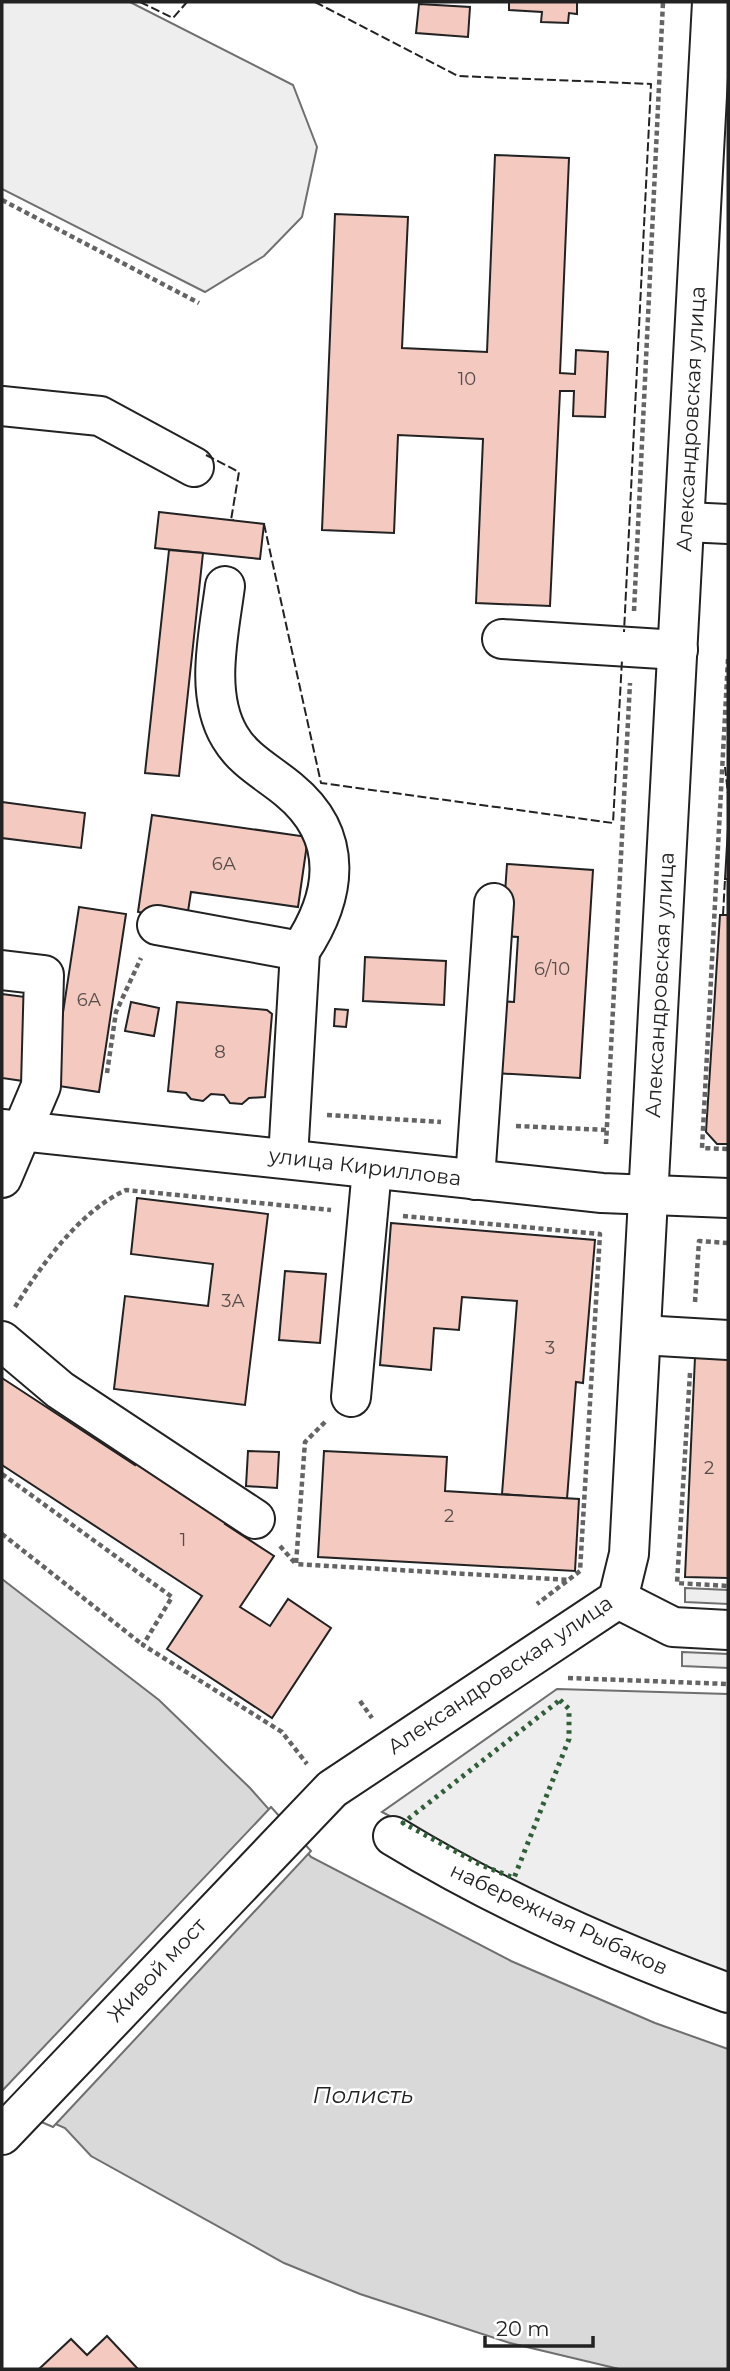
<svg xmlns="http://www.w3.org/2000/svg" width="730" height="2371" font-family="Montserrat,sans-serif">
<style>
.green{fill:#eee;stroke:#6f6f6f;stroke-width:2}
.water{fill:#d9d9d9;stroke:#6f6f6f;stroke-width:2}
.pier{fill:#fff;stroke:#6f6f6f;stroke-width:2}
.building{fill:#f3c9c0;stroke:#222;stroke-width:2}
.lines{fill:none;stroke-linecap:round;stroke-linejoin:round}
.minor-casing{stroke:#222;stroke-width:42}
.path{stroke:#646464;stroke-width:4.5;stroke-dasharray:5 3.5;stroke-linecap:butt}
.minor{stroke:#fff;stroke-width:38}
.hedge{stroke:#2f5e38;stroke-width:5;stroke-dasharray:3.5 5;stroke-linecap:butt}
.fence{stroke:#222;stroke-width:2;stroke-dasharray:9 3.5;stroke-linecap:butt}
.labels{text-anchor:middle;stroke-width:5;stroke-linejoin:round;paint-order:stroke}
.number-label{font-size:18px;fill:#564c4a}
.street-label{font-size:21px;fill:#222;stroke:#fff}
.water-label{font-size:23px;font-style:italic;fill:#222;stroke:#fff}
</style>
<rect width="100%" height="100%" fill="#fff"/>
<g class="green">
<polygon points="2,2 130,2 293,85 317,147 302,217 264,256 205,292 2,189"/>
<polygon points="685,1588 728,1590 728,1604 685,1602"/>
<polygon points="682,1652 728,1654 728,1668 682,1666"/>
<path d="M 557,1689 L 728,1694 L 728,1976 C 608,1936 494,1871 382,1812 Z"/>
</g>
<polygon class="water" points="2,1579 159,1700 250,1788 311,1857 511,1961 655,2023 728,2049 728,2369 619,2369 510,2343 360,2294 284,2263 91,2156 65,2128 2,2101"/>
<polygon class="pier" points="271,1807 311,1851 53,2127 2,2105 2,2091"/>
<g class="building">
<polygon points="509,2 577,2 577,14 569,13 568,23 541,22 542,12 509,10"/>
<polygon points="419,4 470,7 468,37 416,33"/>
<polygon points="495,155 569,158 560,373 575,374 576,350 608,352 605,417 573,416 574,391 560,391 550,606 476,603 483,439 398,435 394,533 322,530 335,214 408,217 402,348 487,352"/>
<polygon points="159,512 264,524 260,559 155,548"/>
<polygon points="169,550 203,553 179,776 145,773"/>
<polygon points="2,802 85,813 81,848 2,838"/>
<polygon points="152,815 308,837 298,907 191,892 187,918 138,912"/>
<polygon points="728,828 728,879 725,879"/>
<polygon points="507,864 593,870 580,1078 494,1073 498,1001 514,1002 518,937 502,936"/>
<polygon points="79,907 126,914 99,1092 52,1085"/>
<polygon points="720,915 728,915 728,1144 717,1144 706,1132"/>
<polygon points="365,957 446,961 444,1005 363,1001"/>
<polygon points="2,994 33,998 23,1081 2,1078"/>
<polygon points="131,1002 159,1008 154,1036 125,1031"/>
<polygon points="177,1002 267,1010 272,1014 265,1097 249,1098 242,1104 230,1103 224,1095 211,1094 203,1101 191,1099 186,1093 168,1091"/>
<polygon points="335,1009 348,1010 346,1027 334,1026"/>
<polygon points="137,1198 268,1214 245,1405 114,1389 125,1296 208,1306 213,1264 131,1254"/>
<polygon points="391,1223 595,1240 583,1383 576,1382 567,1499 502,1494 517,1301 462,1297 459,1330 434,1328 431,1370 380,1365"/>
<polygon points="285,1271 326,1274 320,1343 279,1340"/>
<polygon points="695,1357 728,1359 728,1578 685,1577"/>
<polygon points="2,1378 135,1465 138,1459 229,1519 225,1524 274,1556 240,1607 270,1626 288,1599 331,1628 272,1718 167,1649 202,1596 2,1465"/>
<polygon points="248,1451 279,1452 277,1488 246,1486"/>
<polygon points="324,1451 447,1457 445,1491 579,1499 575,1571 318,1557"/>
<polygon points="107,2336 138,2369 39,2369 71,2339 87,2355"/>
</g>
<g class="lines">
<defs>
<g id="minor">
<polyline points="2,406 100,416 194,467"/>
<polyline points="686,522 728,524"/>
<path d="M 225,586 C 219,633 204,694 230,737 C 244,761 269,773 289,790 C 345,836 337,896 300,951"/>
<polyline points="502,639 678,650"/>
<polyline points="157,925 300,951 288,1158"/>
<polyline points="2,970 44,975 41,1086 2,1178"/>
<polyline points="2,1129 602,1193 728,1198"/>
<polyline points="475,1180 494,903"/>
<polyline points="641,1335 728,1340"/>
<polyline points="2,1341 60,1390 255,1519"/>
<polyline points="351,1397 372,1169"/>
<polyline points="618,1599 673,1627 728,1630"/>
<path d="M 393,1836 C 498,1900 613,1951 728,1993"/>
<polyline points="2,2135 332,1789 618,1599 629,1554 712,2"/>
</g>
</defs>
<use href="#minor" class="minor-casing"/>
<g class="path">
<polyline points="2,200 199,303"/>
<polyline points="634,611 663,2"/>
<polyline points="728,659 702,1148 728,1149"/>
<polyline points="107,1073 116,1012 141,958"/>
<polyline points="327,1115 441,1122"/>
<polyline points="516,1126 607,1130"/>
<polyline points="606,1144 630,683"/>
<polyline points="403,1216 600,1234 580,1571 537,1604"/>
<polyline points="695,1302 699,1241 728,1243"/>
<path d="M 15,1307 C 42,1264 80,1211 126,1190 L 331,1210"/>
<polyline points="690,1373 677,1583 728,1586"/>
<polyline points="325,1422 305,1442 296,1564 569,1580"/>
<polyline points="2,1474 172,1597 143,1645 282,1732 307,1764"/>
<polyline points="2,1534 143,1645"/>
<polyline points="280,1546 295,1563"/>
<polyline points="568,1678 728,1684"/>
<polyline points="360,1701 372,1718"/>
</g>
<use href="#minor" class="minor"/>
<polygon class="hedge" points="560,1700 569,1709 569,1739 514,1878 481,1865 403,1823"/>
<g class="fence">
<polyline points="140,2 173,18 187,2"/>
<polyline points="315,2 458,76 651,84 624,632"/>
<polyline points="206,455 239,472 231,520 234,520"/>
<polyline points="264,524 321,783 613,823 622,660"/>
<polyline points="725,767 728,794"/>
<polyline points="723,915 725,879"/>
</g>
</g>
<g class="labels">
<g class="number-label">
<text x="467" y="385">10</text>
<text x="224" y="870">6А</text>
<text x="552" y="975">6/10</text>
<text x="89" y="1006">6А</text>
<text x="220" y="1058">8</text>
<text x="233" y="1307">3А</text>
<text x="550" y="1354">3</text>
<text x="709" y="1474">2</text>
<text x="449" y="1522">2</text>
<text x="183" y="1546">1</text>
</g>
<g class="street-label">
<text transform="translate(691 419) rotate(-87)" y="7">Александровская улица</text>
<text transform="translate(660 985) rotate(-87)" y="7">Александровская улица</text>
<text transform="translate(365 1167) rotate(7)" y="7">улица Кириллова</text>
<text transform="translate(500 1675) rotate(-34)" y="7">Александровская улица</text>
<text transform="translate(559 1919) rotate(25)" y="7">набережная Рыбаков</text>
<text transform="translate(157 1970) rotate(-47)" y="7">Живой мост</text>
</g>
<g class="water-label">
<text x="363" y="2103">Полисть</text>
</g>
</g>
<rect width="730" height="2371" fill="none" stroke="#222222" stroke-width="7"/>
<path d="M485 2336v10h108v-10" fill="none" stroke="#222222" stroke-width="3.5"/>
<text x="496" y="2336" font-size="21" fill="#222222" stroke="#ffffff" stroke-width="5" paint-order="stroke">20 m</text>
</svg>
